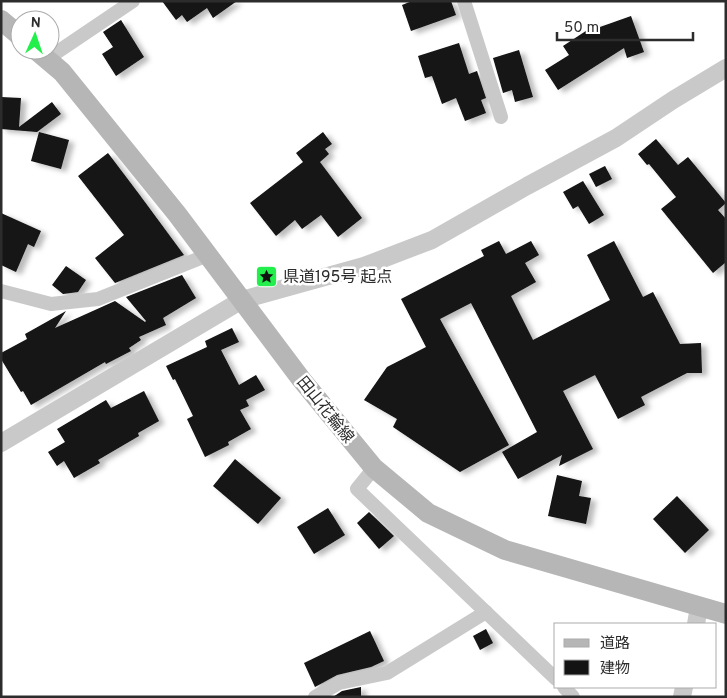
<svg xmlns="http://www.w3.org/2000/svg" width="727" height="698" font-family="Overpass,'Noto Sans JP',sans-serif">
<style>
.building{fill:#131313;filter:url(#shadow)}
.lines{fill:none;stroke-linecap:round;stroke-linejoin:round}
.minor{stroke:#c9c9c9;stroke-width:14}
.tertiary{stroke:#c9c9c9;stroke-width:18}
.secondary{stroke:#b6b6b6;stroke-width:20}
.labels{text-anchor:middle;stroke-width:5;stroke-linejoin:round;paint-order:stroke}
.poi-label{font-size:16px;fill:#2c2c2c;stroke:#fff;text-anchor:start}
.street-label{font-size:16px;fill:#2c2c2c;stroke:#fff}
</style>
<defs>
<filter id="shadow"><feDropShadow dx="5.5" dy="3" stdDeviation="2.5" flood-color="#0004"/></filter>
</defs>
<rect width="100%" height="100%" fill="#fff"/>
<g class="building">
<polygon points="162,1 237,1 213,18 207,8 187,22 182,15 176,20"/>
<polygon points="412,1 451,1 456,15 411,31 402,5"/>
<polygon points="631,16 644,52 627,58 624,48 558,90 545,70 569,55 563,46 598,23 600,27"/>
<polygon points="121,20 144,57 116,76 102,54 113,47 103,32"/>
<polygon points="459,43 469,74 477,71 486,98 481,100 486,113 465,121 456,98 442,104 432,76 425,78 418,56"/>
<polygon points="519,50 533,97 515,102 512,90 503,93 493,58"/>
<polygon points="1,97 21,98 19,127 52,102 61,114 37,132 1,129"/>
<polygon points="39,132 69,140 61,169 31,161"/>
<polygon points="323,132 332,144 325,149 329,154 320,162 362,218 338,237 321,215 302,229 295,220 276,236 250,203 303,162 296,153"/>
<polygon points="656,139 678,165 688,157 726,203 718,210 726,219 726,262 713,273 661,209 676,197 649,164 647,165 638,154"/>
<polygon points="108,153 139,194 184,255 115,283 95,258 124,235 78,176"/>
<polygon points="605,166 612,179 596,187 589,174"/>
<polygon points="583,181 604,215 589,224 578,206 573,209 563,192"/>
<polygon points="1,213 41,231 34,247 28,244 16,272 1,265"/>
<polygon points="499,241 506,254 531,241 539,255 525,263 536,282 511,296 533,340 610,300 587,255 614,241 643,297 653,292 680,344 701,343 702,373 687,373 641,397 645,405 618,419 595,375 563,391 593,449 559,466 562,455 518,479 502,452 537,432 471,303 440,319 509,445 460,472 393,427 397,419 364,400 387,367 426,347 401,299 484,256 481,250"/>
<polygon points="66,266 86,280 78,292 63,294 52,285"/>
<polygon points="182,275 196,298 163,318 166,325 139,337 141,340 129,348 131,351 106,364 105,362 31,405 23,391 21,392 1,359 1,353 27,339 25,334 66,311 55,328 115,301 145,322 146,321 126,297"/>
<polygon points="232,328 239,342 221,350 239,385 256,375 265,390 246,400 249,406 240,410 251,429 228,442 229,445 205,457 187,419 193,416 175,379 173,380 166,366 207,347 205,341"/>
<polygon points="144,391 159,421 138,433 139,436 98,460 100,463 74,478 64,461 57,466 48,452 65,442 57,429 106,400 111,408"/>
<polygon points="235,459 281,498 258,524 213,486"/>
<polygon points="557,475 582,481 579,496 591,498 586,524 548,516"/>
<polygon points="677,496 709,530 685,553 653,519"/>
<polygon points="328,508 345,535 314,554 297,527"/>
<polygon points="369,512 394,536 379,549 357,523"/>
<polygon points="486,629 493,643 480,650 473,636"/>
<polygon points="370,631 384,661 371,667 337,675 315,687 304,663"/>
<polygon points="361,687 361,697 333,697 342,691"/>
</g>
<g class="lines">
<g class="minor">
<polyline points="464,1 501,117"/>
<polyline points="47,59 133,1"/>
<polyline points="1,291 51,304 98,299 208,255"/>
<polyline points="374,468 357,489 556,679"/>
<polyline points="564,687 573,697"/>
<polyline points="315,697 339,683 387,673 486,612"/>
</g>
<g class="tertiary">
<polyline points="1,443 242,300 364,266 432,240 527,186 616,138 673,100 726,68"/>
<polyline points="696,624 699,607"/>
<polyline points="682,697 684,687"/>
</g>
<g class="secondary">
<polyline points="1,20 20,36"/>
<polyline points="36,50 62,72 177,214 301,379 374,468 428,513 505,550 726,614"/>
</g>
</g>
<defs>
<symbol id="sight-square" viewBox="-11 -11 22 22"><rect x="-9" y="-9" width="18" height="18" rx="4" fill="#22ef4c" stroke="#fff"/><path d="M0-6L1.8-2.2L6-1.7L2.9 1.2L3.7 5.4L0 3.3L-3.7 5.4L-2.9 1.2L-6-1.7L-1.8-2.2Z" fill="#111"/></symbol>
</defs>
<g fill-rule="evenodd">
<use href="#sight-square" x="254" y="264" width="25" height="25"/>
</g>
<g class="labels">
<g class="poi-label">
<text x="283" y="282">県道195号 起点</text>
</g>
<g class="street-label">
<text transform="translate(326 409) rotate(51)" y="6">田山花輪線</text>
</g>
</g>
<rect width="727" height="698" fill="none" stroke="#2c2c2c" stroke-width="5"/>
<rect x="554" y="623" width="162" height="65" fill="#ffffff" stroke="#ababab"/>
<rect x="564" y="639" width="25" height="8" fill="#b6b6b6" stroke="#ababab"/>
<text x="600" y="648" font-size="15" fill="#2c2c2c">道路</text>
<rect x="564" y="660" width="25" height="15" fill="#131313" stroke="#ababab"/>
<text x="600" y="673" font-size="15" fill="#2c2c2c">建物</text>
<g transform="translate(35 35) rotate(3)"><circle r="24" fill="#ffffff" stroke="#ababab"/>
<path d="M0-4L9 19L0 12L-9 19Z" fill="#22ef4c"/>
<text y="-8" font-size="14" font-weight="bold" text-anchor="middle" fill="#2c2c2c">N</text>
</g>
<path d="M557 32v8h136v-8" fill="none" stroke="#2c2c2c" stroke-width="2.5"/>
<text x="564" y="32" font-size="15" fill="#2c2c2c" stroke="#ffffff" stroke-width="4" paint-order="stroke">50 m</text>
</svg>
